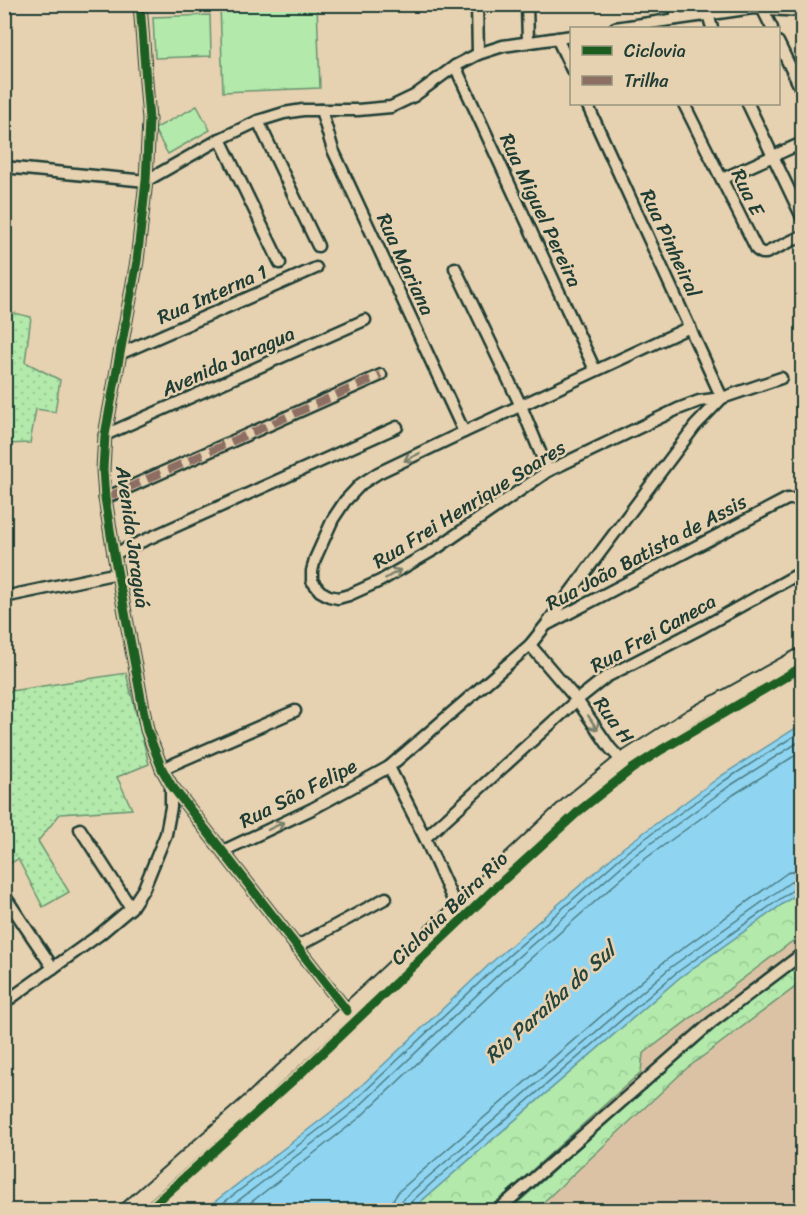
<svg xmlns="http://www.w3.org/2000/svg" width="807" height="1215" font-family="Sriracha,sans-serif">
<style>
.built{fill:#dbc2a4}
.green{fill:url(#green-dots);stroke:#699370;stroke-width:1.5}
.forest{fill:url(#forest-crowns);stroke:#699370;stroke-width:1.5}
.pitch{fill:#b3e9ab;stroke:#699370;stroke-width:1.5}
.water{fill:#8fd5f1;stroke:#6298a5;stroke-width:1.5}
.lines{fill:none;stroke-linecap:round;stroke-linejoin:round}
.shore{stroke:#4c7a80;stroke-width:1.5}
.minor-casing{stroke:#1f3d34;stroke-width:15}
.major-casing{stroke:#1f3d34;stroke-width:18}
.minor{stroke:#e6d1b0;stroke-width:10}
.major{stroke:#e6d1b0;stroke-width:14}
.quiet{stroke:#8d6e63;stroke-width:8;stroke-dasharray:15 8;stroke-linecap:butt}
.cycleway-casing{stroke:#e6d1b0;stroke-width:13}
.cycleway{stroke:#1b5e20;stroke-width:9}
.oneway{stroke:#79806c}
.labels{text-anchor:middle;stroke-width:5;stroke-linejoin:round;paint-order:stroke}
.street-label{font-size:20px;fill:#1f3d34;stroke:#e6d1b0}
.water-label{font-size:21px;font-style:italic;fill:#25453d;stroke:#e6d1b0}
</style>
<defs>
<pattern id="green-dots" width="8" height="8" patternUnits="userSpaceOnUse" patternTransform="scale(1.5)"><rect width="8" height="8" fill="#b3e9ab"/><path d="M2 2h.1M6 6h.1" fill="none" stroke="#9ac994" stroke-width="1.8" stroke-linecap="round"/></pattern>
<pattern id="forest-crowns" width="20" height="18" patternUnits="userSpaceOnUse" patternTransform="scale(1.5)"><rect width="20" height="18" fill="#b3e9ab"/><path d="M2 6a3 3 0 1 1 6 0M12 15a3 3 0 1 1 6 0" fill="none" stroke="#9ac994"/></pattern>
</defs>
<rect width="100%" height="100%" fill="#e6d1b0"/>
<filter id="ink" filterUnits="userSpaceOnUse"><feTurbulence type="fractalNoise" baseFrequency=".0167" numOctaves="2"/><feDisplacementMap in="SourceGraphic" scale="12" xChannelSelector="R" yChannelSelector="G"/><feConvolveMatrix kernelMatrix="1 2 1 2 8 2 1 2 1" color-interpolation-filters="sRGB"/></filter>
<g filter="url(#ink)">
<polygon class="built" points="802,890 802,1210 411,1210 679,978"/>
<g class="green">
<polygon points="6,311 31,317 25,362 60,380 55,412 36,409 30,443 5,444"/>
<polygon points="126,673 149,764 117,777 132,809 60,814 38,841 69,892 43,907 18,859 5,866 5,692"/>
</g>
<g class="forest">
<polygon points="802,890 802,934 643,1054 641,1072 488,1210 411,1210 679,978"/>
<polygon points="802,962 802,982 686,1069 535,1210 510,1210 718,1023"/>
</g>
<g class="pitch">
<polygon points="220,5 317,5 320,88 223,92"/>
<polygon points="210,15 211,56 155,58 153,17"/>
<polygon points="197,106 210,130 168,154 154,129"/>
</g>
<polygon class="water" points="802,724 802,890 679,978 411,1210 204,1210 344,1102 492,962 624,847 721,776"/>
<g class="lines">
<g class="shore">
<polyline points="214,1210 348,1107 496,967 628,851 724,781 802,731"/>
<polyline points="226,1210 352,1113 501,972 632,857 728,787 802,740"/>
<polyline points="241,1210 358,1119 507,979 638,864 733,795 802,751"/>
<polyline points="391,1210 393,1200 399,1191 665,961 787,873 802,869"/>
<polyline points="400,1210 403,1199 428,1177 671,967 792,881 802,878"/>
<polyline points="408,1210 409,1204 433,1182 676,973 797,887 802,886"/>
</g>
<defs>
<g id="minor">
<polyline points="140,4 149,120 146,181 137,261 105,435 103,469 105,498 114,554 147,730 162,769 171,785 347,1011"/>
<polyline points="477,4 478,54"/>
<polyline points="527,4 528,42"/>
<polyline points="676,4 676,19"/>
<polyline points="708,4 708,14 712,28"/>
<polyline points="762,8 772,28"/>
<polyline points="615,28 753,8 802,11"/>
<polyline points="557,38 572,70"/>
<polyline points="778,42 802,91"/>
<polyline points="455,66 595,370"/>
<polyline points="587,104 722,398"/>
<polyline points="684,104 757,250 762,253 766,253 802,236"/>
<polyline points="748,104 802,217"/>
<polyline points="321,110 333,150 464,432"/>
<polyline points="258,121 318,246"/>
<polyline points="220,139 280,263"/>
<polyline points="4,167 146,181 220,139 258,121 284,113 303,110 358,110 391,107 414,96 455,66 478,54 503,46 572,36"/>
<polyline points="722,179 802,143"/>
<polyline points="455,268 521,406 548,471"/>
<polyline points="690,327 464,432 378,473 361,484 345,501 333,519 315,559 312,571 312,581 320,591 329,596 338,598 349,595 380,581 437,548 548,471 678,409 699,401 722,398 781,378"/>
<polyline points="122,353 316,268"/>
<polyline points="105,435 365,320"/>
<polyline points="105,498 381,375"/>
<polyline points="114,554 397,427"/>
<polyline points="4,597 118,573"/>
<polyline points="548,622 695,426 722,398"/>
<polyline points="530,645 577,700 610,748 622,761"/>
<polyline points="389,767 425,838 457,909"/>
<polyline points="162,769 295,711"/>
<polyline points="80,829 131,908"/>
<polyline points="425,838 577,700 606,677 703,627 802,572"/>
<polyline points="223,851 312,809 389,767 530,645 546,625 787,499 799,499 802,502"/>
<polyline points="4,895 53,968"/>
<polyline points="296,947 386,898"/>
<polyline points="4,1003 99,935 131,908 144,888 166,834 171,807 171,785"/>
<polyline points="498,1210 712,1022 802,954"/>
</g>
<polyline id="major" points="127,1210 252,1100 568,805 622,761 692,716 802,655"/>
</defs>
<use href="#minor" class="minor-casing"/>
<use href="#major" class="major-casing"/>
<use href="#minor" class="minor"/>
<use href="#major" class="major"/>
<polyline class="quiet" points="105,498 381,375"/>
<defs>
<g id="cycleway">
<polyline points="140,4 149,120 146,181 137,261 105,435 103,469 105,498 114,554 147,730 162,769 171,785 347,1011"/>
<polyline points="148,1210 298,1076 497,886 579,811 632,769 661,750 802,667"/>
</g>
</defs>
<use href="#cycleway" class="cycleway-casing"/>
<use href="#cycleway" class="cycleway"/>
</g>
<defs><path id="oneway-shaft" d="M-6 0H5M1.5-3L5.5 0L1.5 3" fill="none" stroke-width="1.6" stroke-linecap="round" stroke-linejoin="round" transform="scale(1.5)"/></defs>
<g class="oneway">
<use href="#oneway-shaft" transform="translate(412 457) rotate(154)"/>
<use href="#oneway-shaft" transform="translate(393 574) rotate(-30)"/>
<use href="#oneway-shaft" transform="translate(593 723) rotate(57)"/>
<use href="#oneway-shaft" transform="translate(276 826) rotate(-26)"/>
</g>
</g>
<g class="labels">
<g class="street-label">
<text transform="translate(748 192) rotate(64)" y="7">Rua E</text>
<text transform="translate(541 210) rotate(65)" y="7">Rua Miguel Pereira</text>
<text transform="translate(671 243) rotate(65)" y="7">Rua Pinheiral</text>
<text transform="translate(406 264) rotate(65)" y="7">Rua Mariana</text>
<text transform="translate(212 294) rotate(-24)" y="7">Rua Interna 1</text>
<text transform="translate(228 361) rotate(-24)" y="7">Avenida Jaragua</text>
<text transform="translate(469 504) rotate(-32)" y="7">Rua Frei Henrique Soares</text>
<text transform="translate(133 537) rotate(82)" y="7">Avenida Jaraguá</text>
<text transform="translate(646 552) rotate(-28)" y="7">Rua João Batista de Assis</text>
<text transform="translate(653 633) rotate(-29)" y="7">Rua Frei Caneca</text>
<text transform="translate(614 720) rotate(54)" y="7">Rua H</text>
<text transform="translate(298 793) rotate(-27)" y="7">Rua São Felipe</text>
<text transform="translate(449 908) rotate(-44)" y="7">Ciclovia Beira Rio</text>
</g>
<g class="water-label">
<text transform="translate(550 1003) rotate(-42)" y="7">Rio Paraíba do Sul</text>
</g>
</g>
<rect width="807" height="1215" fill="none" stroke="#e6d1b0" stroke-width="24"/>
<rect x="12" y="12" width="783" height="1191" fill="none" stroke="#1f3d34" stroke-width="2" filter="url(#ink)"/>
<rect x="570" y="27" width="210" height="78" fill="#e6d1b0" stroke="#96967e" stroke-width="1.5"/>
<rect x="582" y="46" width="30" height="9" fill="#1b5e20" stroke="#96967e" stroke-width="1.5"/>
<text x="624" y="57" font-size="18" fill="#1f3d34">Ciclovia</text>
<rect x="582" y="76" width="30" height="9" fill="#8d6e63" stroke="#96967e" stroke-width="1.5"/>
<text x="624" y="87" font-size="18" fill="#1f3d34">Trilha</text>
</svg>
